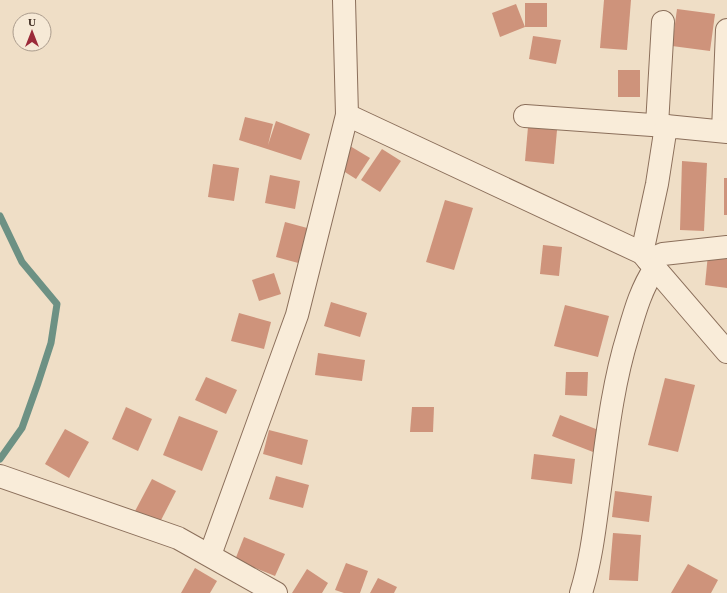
<svg xmlns="http://www.w3.org/2000/svg" width="727" height="593" font-family="Georgia,serif">
<style>
.lines{fill:none;stroke-linecap:round;stroke-linejoin:round}
.stream{stroke:#6d9184;stroke-width:7}
.building{fill:#ce937b}
.minor-casing{stroke:#8b6f5b;stroke-width:24}
.minor{stroke:#f9ecd9;stroke-width:22}
</style>
<rect width="100%" height="100%" fill="#efdec6"/>
<g class="lines">
<polyline class="stream" points="0,216 22,262 57,304 51,343 38,383 22,428 0,459"/>
</g>
<g class="building">
<polygon points="604,0 631,0 627,50 600,48"/>
<polygon points="525,3 547,3 547,27 525,27 500,37 492,13 516,4 525,27"/>
<polygon points="677,9 715,14 710,51 672,46"/>
<polygon points="533,36 561,40 556,64 529,59"/>
<rect x="618" y="70" width="22" height="27"/>
<polygon points="245,117 273,124 268,145 276,121 310,134 301,160 239,140"/>
<polygon points="528,127 557,130 554,164 525,161"/>
<polygon points="350,146 370,158 356,179 337,167"/>
<polygon points="382,149 401,161 380,192 361,180"/>
<polygon points="682,161 707,163 704,231 680,230"/>
<polygon points="213,164 239,168 234,201 208,197"/>
<polygon points="270,175 300,181 295,209 265,203"/>
<rect x="724" y="178" width="3" height="37"/>
<polygon points="445,200 473,208 454,270 426,262"/>
<polygon points="285,222 311,229 302,264 276,257"/>
<polygon points="543,245 562,247 559,276 540,274"/>
<polygon points="708,254 727,256 727,288 705,285"/>
<polygon points="274,273 281,294 259,301 252,280"/>
<polygon points="331,302 367,313 360,337 324,326"/>
<polygon points="565,305 609,316 598,357 554,346"/>
<polygon points="239,313 271,322 264,349 231,341"/>
<polygon points="318,353 365,360 362,381 315,375"/>
<polygon points="566,372 588,372 587,396 565,395"/>
<polygon points="206,377 237,390 226,414 195,400"/>
<polygon points="665,378 695,385 678,452 648,445"/>
<polygon points="126,407 152,419 138,451 112,439"/>
<polygon points="412,407 434,407 433,432 410,432"/>
<polygon points="560,415 601,431 593,452 552,436"/>
<polygon points="179,416 218,431 202,471 163,455"/>
<polygon points="65,429 89,442 69,478 45,464"/>
<polygon points="269,430 308,440 302,465 263,454"/>
<polygon points="534,454 575,459 572,484 531,479"/>
<polygon points="276,476 309,485 303,508 269,499"/>
<polygon points="152,479 176,491 158,526 134,513"/>
<polygon points="615,491 652,496 649,522 612,517"/>
<polygon points="613,533 641,535 638,581 609,580"/>
<polygon points="244,537 285,554 275,576 235,560"/>
<polygon points="346,563 368,571 360,593 344,593 335,590"/>
<polygon points="688,564 718,580 711,593 671,593"/>
<polygon points="195,568 217,581 210,593 181,593"/>
<polygon points="307,569 328,583 322,593 292,593"/>
<polygon points="378,578 397,587 394,593 370,593"/>
</g>
<g class="lines">
<defs>
<g id="minor">
<polyline points="344,0 347,115 642,253 727,352"/>
<polyline points="525,116 666,126"/>
<polyline points="657,125 663,22"/>
<polyline points="723,131 727,30"/>
<polyline points="642,253 657,184 666,126 727,132"/>
<polyline points="648,260 663,254 727,247"/>
<polyline points="0,476 178,538 276,593"/>
<polyline points="210,555 297,315 347,115"/>
<path d="M 581,593 C 590,564 594,534 598,503 C 606,447 611,390 628,335 C 635,311 641,289 655,268"/>
</g>
</defs>
<use href="#minor" class="minor-casing"/>
<use href="#minor" class="minor"/>
</g>
<g transform="translate(32 32)"><circle r="19" fill="#f6e9d6" stroke="#ab9c8d"/>
<path d="M0-3L7 15L0 10L-7 15Z" fill="#9b2a39"/>
<text y="-6" font-size="11" font-weight="bold" text-anchor="middle" fill="#3b291f">U</text>
</g>
</svg>
